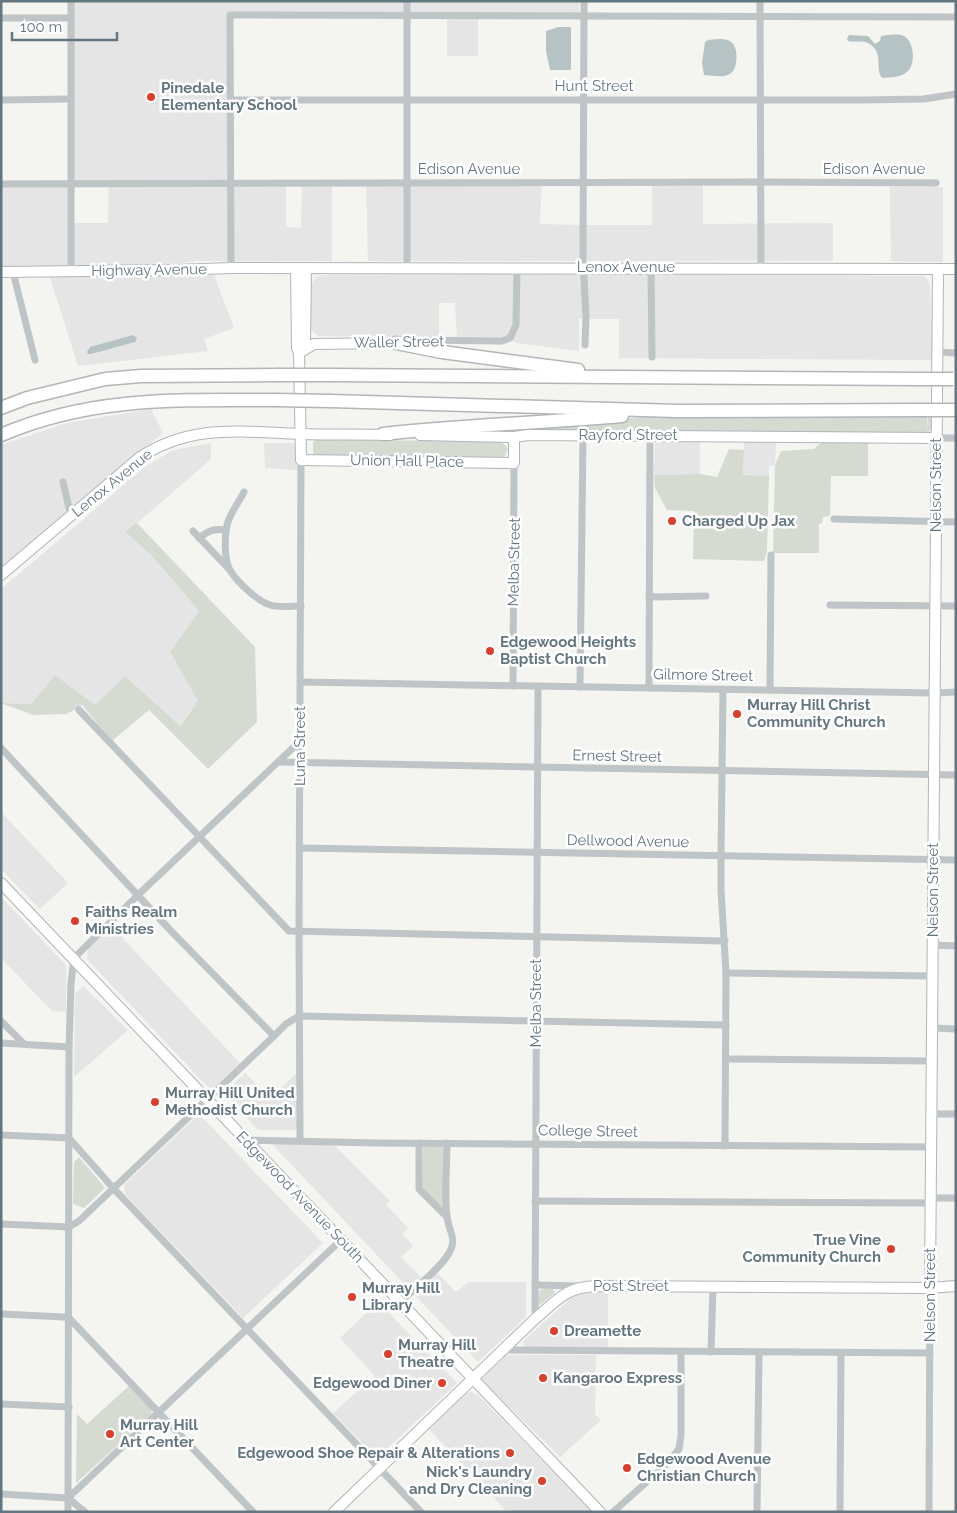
<svg xmlns="http://www.w3.org/2000/svg" width="957" height="1513" font-family="Raleway,sans-serif">
<style>
.built{fill:#e4e5e4;fill-rule:evenodd}
.green{fill:#d6dbd1}
.water{fill:#b5c3c5}
.lines{fill:none;stroke-linecap:round;stroke-linejoin:round}
.secondary-casing{stroke:#afb6b9;stroke-width:12}
.highway-casing{stroke:#b2b6b8;stroke-width:15}
.street{stroke:#bfc4c6;stroke-width:7}
.secondary{stroke:#fff;stroke-width:10}
.highway{stroke:#fff;stroke-width:12}
.highway-bridge-casing{stroke:#b2b6b8;stroke-width:15;stroke-linecap:butt}
.highway-bridge{stroke:#fff;stroke-width:12}
.poi-dot{fill:#db3f29;stroke:#fff;stroke-width:2}
.labels{text-anchor:middle;stroke-width:5;stroke-linejoin:round;paint-order:stroke}
.street-label{font-size:15px;fill:#647780;stroke:#fff}
.poi-label{font-size:15px;font-weight:bold;fill:#647780;stroke:#fff;text-anchor:start}
</style>
<rect width="100%" height="100%" fill="#f4f4f0"/>
<g class="built">
<path d="M 74,1 L 579,1 L 579,15 L 478,14 L 478,56 L 447,56 L 447,14 L 227,13 L 227,180 L 286,180 L 286,227 L 301,228 L 302,180 L 332,180 L 332,261 L 197,261 L 148,266 L 1,268 L 1,181 L 74,180 ZM 74,181 L 109,181 L 108,223 L 74,223 Z"/>
<polygon points="366,180 542,180 540,224 580,225 652,225 652,180 703,180 703,224 833,223 833,261 368,261"/>
<polygon points="890,187 943,187 943,262 891,261"/>
<polygon points="49,274 214,275 234,328 204,339 208,351 78,366"/>
<polygon points="620,274 923,276 928,280 930,286 933,360 619,358 619,319 579,319 579,351 517,343 505,338 457,337 455,303 439,303 439,337 318,336 310,329 310,288 316,277 324,275"/>
<polygon points="151,409 163,433 1,567 1,445 67,423"/>
<polygon points="661,440 700,440 700,474 654,475 655,444"/>
<polygon points="744,440 776,441 775,465 769,466 769,476 743,475"/>
<polygon points="211,443 211,459 137,523 126,531 153,557 199,611 170,652 198,701 179,726 125,676 95,705 55,675 31,704 1,703 1,589 145,467 173,450"/>
<polygon points="264,443 293,443 297,450 298,470 265,468"/>
<polygon points="1,812 68,883 40,909 1,869"/>
<polygon points="1,897 64,963 66,967 66,1012 52,1011 1,958"/>
<polygon points="111,926 240,1063 215,1086 212,1088 208,1087 87,959 88,949"/>
<polygon points="83,986 128,1030 74,1077 75,994"/>
<polygon points="298,1072 297,1130 258,1130 224,1093 245,1073 270,1098"/>
<polygon points="199,1114 323,1243 243,1318 125,1194 124,1185"/>
<polygon points="272,1144 333,1144 390,1201 386,1205 408,1228 402,1234 413,1246 401,1257 421,1277 409,1289"/>
<polygon points="437,1273 456,1292 469,1282 526,1282 526,1317 478,1362 414,1294"/>
<polygon points="578,1292 608,1292 608,1348 525,1348 523,1341"/>
<polygon points="378,1302 457,1383 377,1458 333,1413 375,1376 340,1338"/>
<polygon points="503,1355 596,1355 595,1414 601,1420 560,1457 481,1379"/>
<polygon points="471,1392 478,1395 593,1512 507,1512 429,1429 465,1394"/>
</g>
<g class="green">
<polygon points="927,413 927,431 928,413 933,413 933,427 926,434 669,431 534,431 511,434 473,430 685,414"/>
<polygon points="317,440 499,441 505,445 508,449 505,456 501,458 317,456 313,453 313,442"/>
<polygon points="823,441 868,441 868,476 831,476 830,516 823,517 822,523 819,524 819,553 773,553 775,465 781,451 814,449"/>
<polygon points="729,449 744,450 743,475 769,476 767,551 764,561 693,559 694,511 667,510 655,488 654,475 700,474 717,477"/>
<polygon points="137,523 255,647 257,722 208,769 149,710 112,741 82,705 67,714 33,715 1,703 31,704 55,675 95,705 125,676 180,726 198,701 170,652 199,611 153,557 125,531"/>
<polygon points="423,1147 444,1147 443,1209 422,1190"/>
<polygon points="79,1157 105,1188 84,1208 73,1204 74,1162"/>
<polygon points="543,1289 553,1289 555,1293 540,1305 538,1303 539,1291"/>
<polygon points="129,1386 152,1409 151,1415 76,1483 77,1414 87,1424"/>
</g>
<g class="water">
<polygon points="558,27 571,27 571,70 550,70 546,51 546,31"/>
<path d="M 849,35 L 868,36 L 875,44 L 880,41 L 881,36 C 888,35 897,33 904,36 C 914,41 916,64 908,71 C 901,78 891,77 882,78 C 874,67 885,52 868,43 C 862,40 854,43 848,41 L 847,39 Z"/>
<path d="M 718,39 C 723,39 729,39 733,44 C 738,50 738,68 731,73 C 724,79 712,75 704,75 L 702,63 L 705,42 L 708,40 Z"/>
<polygon points="133,335 137,338 135,342 91,354 88,354 87,352 90,347"/>
</g>
<g class="lines">
<defs>
<g id="secondary">
<polyline points="296,268 297,348 299,353 301,460 514,463 514,437"/>
<polyline points="1,272 173,270 231,268 956,269"/>
<polyline points="300,352 304,347 305,343 306,268"/>
<polyline points="299,353 314,344 396,343"/>
<polyline points="420,435 514,437 528,435 936,438"/>
<path d="M 1,575 L 139,458 C 191,423 242,432 302,434 C 331,435 361,434 390,435"/>
<polyline points="1,883 600,1512"/>
<polyline points="930,1288 938,269"/>
<path d="M 334,1512 L 535,1319 C 556,1301 566,1287 596,1286 L 930,1288 L 956,1286"/>
</g>
<g id="highway">
<polyline points="396,343 442,352 578,370"/>
<polyline points="329,375 918,379"/>
<polyline points="331,401 677,411 919,410"/>
<polyline points="1,408 27,398 105,379 141,376 278,375"/>
<path d="M 383,434 C 462,425 542,423 622,416"/>
<path d="M 1,435 C 91,396 181,400 276,400"/>
</g>
</defs>
<use href="#secondary" class="secondary-casing"/>
<use href="#highway" class="highway-casing"/>
<g class="street">
<polyline points="71,1 71,271"/>
<polyline points="407,1 407,268"/>
<polyline points="584,1 583,259 586,317 585,345"/>
<polyline points="760,1 761,267"/>
<polyline points="1,18 71,18"/>
<polyline points="1,100 71,99"/>
<polyline points="231,100 864,100 924,99 956,94"/>
<polyline points="1,184 760,182 936,183"/>
<polyline points="651,267 652,357"/>
<polyline points="231,268 230,15 956,17"/>
<polyline points="13,272 35,360"/>
<polyline points="406,342 414,340 502,341 510,338 516,325 517,267"/>
<polyline points="937,352 956,353"/>
<polyline points="936,438 956,438"/>
<polyline points="63,482 71,516"/>
<path d="M 244,492 C 238,504 227,517 226,531 C 225,540 225,553 227,562 C 229,576 257,601 270,605 C 280,608 291,606 301,606"/>
<polyline points="834,519 956,522"/>
<polyline points="193,531 228,568"/>
<path d="M 199,538 C 208,531 214,528 226,530"/>
<polyline points="649,597 706,596"/>
<polyline points="830,605 956,606"/>
<polyline points="301,682 935,693 956,692"/>
<polyline points="513,686 514,463"/>
<polyline points="580,687 583,435"/>
<polyline points="649,688 650,435"/>
<polyline points="723,690 721,856 721,889 726,973 725,1146"/>
<polyline points="770,690 771,555"/>
<polyline points="79,710 289,931 725,941"/>
<polyline points="1,748 172,932 274,1036"/>
<polyline points="278,762 956,775"/>
<polyline points="300,848 956,860"/>
<polyline points="932,945 956,946"/>
<polyline points="726,973 932,976"/>
<polyline points="1,1021 24,1044"/>
<polyline points="932,1028 956,1029"/>
<polyline points="1,1043 69,1047"/>
<polyline points="726,1059 931,1061"/>
<polyline points="931,1114 956,1114"/>
<polyline points="1,1135 69,1138 114,1189 421,1512"/>
<polyline points="245,1140 376,1143 931,1147"/>
<polyline points="300,1140 299,932 301,460"/>
<polyline points="419,1143 419,1189 447,1217"/>
<polyline points="931,1198 956,1198"/>
<polyline points="535,1201 931,1203"/>
<polyline points="1,1224 69,1227 79,1221 274,1036 286,1024 299,1016 726,1025"/>
<polyline points="535,1285 580,1286"/>
<path d="M 400,1302 C 413,1290 441,1268 449,1253 C 458,1238 448,1231 447,1216 C 444,1194 447,1166 447,1143"/>
<polyline points="1,1314 64,1317 69,1318 253,1512"/>
<polyline points="535,1319 538,687"/>
<polyline points="503,1350 930,1353"/>
<polyline points="711,1352 713,1286"/>
<polyline points="1,1404 69,1407"/>
<polyline points="1,1494 68,1498 341,1240"/>
<polyline points="68,1498 85,1512"/>
<polyline points="68,1512 69,1047 71,983 74,958 138,895 300,741"/>
<polyline points="613,1512 668,1463 679,1449 681,1435 681,1352"/>
<polyline points="757,1512 759,1353"/>
<polyline points="840,1512 841,1353"/>
<polyline points="929,1512 930,1288"/>
</g>
<use href="#secondary" class="secondary"/>
<use href="#highway" class="highway"/>
<defs>
<g id="highway-bridge">
<polyline points="278,375 329,375"/>
<polyline points="918,379 953,379"/>
<polyline points="276,400 331,401"/>
<polyline points="919,410 956,410"/>
</g>
</defs>
<use href="#highway-bridge" class="highway-bridge-casing"/>
<use href="#highway-bridge" class="highway-bridge"/>
</g>
<g class="poi-dot">
<circle cx="151" cy="97" r="5"/>
<circle cx="672" cy="521" r="5"/>
<circle cx="490" cy="651" r="5"/>
<circle cx="737" cy="714" r="5"/>
<circle cx="75" cy="921" r="5"/>
<circle cx="155" cy="1102" r="5"/>
<circle cx="891" cy="1249" r="5"/>
<circle cx="352" cy="1297" r="5"/>
<circle cx="554" cy="1331" r="5"/>
<circle cx="388" cy="1354" r="5"/>
<circle cx="543" cy="1378" r="5"/>
<circle cx="442" cy="1383" r="5"/>
<circle cx="110" cy="1434" r="5"/>
<circle cx="510" cy="1453" r="5"/>
<circle cx="627" cy="1468" r="5"/>
<circle cx="542" cy="1481" r="5"/>
</g>
<g class="labels">
<g class="street-label">
<text x="594" y="91">Hunt Street</text>
<text x="469" y="174">Edison Avenue</text>
<text x="874" y="174">Edison Avenue</text>
<text x="626" y="272">Lenox Avenue</text>
<text transform="translate(149 270) rotate(-1)" y="5">Highway Avenue</text>
<text transform="translate(399 342) rotate(-1)" y="5">Waller Street</text>
<text x="628" y="440">Rayford Street</text>
<text transform="translate(407 461) rotate(1)" y="5">Union Hall Place</text>
<text transform="translate(112 483) rotate(-39)" y="5">Lenox Avenue</text>
<text transform="translate(936 485) rotate(-90)" y="5">Nelson Street</text>
<text transform="translate(514 562) rotate(-89)" y="5">Melba Street</text>
<text transform="translate(703 675) rotate(1)" y="5">Gilmore Street</text>
<text transform="translate(300 746) rotate(-90)" y="5">Luna Street</text>
<text transform="translate(617 756) rotate(1)" y="5">Ernest Street</text>
<text transform="translate(628 841) rotate(1)" y="5">Dellwood Avenue</text>
<text transform="translate(933 890) rotate(-90)" y="5">Nelson Street</text>
<text transform="translate(536 1003) rotate(-90)" y="5">Melba Street</text>
<text transform="translate(588 1131) rotate(1)" y="5">College Street</text>
<text transform="translate(300 1197) rotate(46)" y="5">Edgewood Avenue South</text>
<text x="631" y="1291">Post Street</text>
<text transform="translate(930 1295) rotate(-90)" y="5">Nelson Street</text>
</g>
<g class="poi-label">
<text x="161" y="93">Pinedale<tspan x="161" dy="17">Elementary School</tspan></text>
<text x="682" y="526">Charged Up Jax</text>
<text x="500" y="647">Edgewood Heights<tspan x="500" dy="17">Baptist Church</tspan></text>
<text x="747" y="710">Murray Hill Christ<tspan x="747" dy="17">Community Church</tspan></text>
<text x="85" y="917">Faiths Realm<tspan x="85" dy="17">Ministries</tspan></text>
<text x="165" y="1098">Murray Hill United<tspan x="165" dy="17">Methodist Church</tspan></text>
<text x="881" y="1245" text-anchor="end">True Vine<tspan x="881" dy="17">Community Church</tspan></text>
<text x="362" y="1293">Murray Hill<tspan x="362" dy="17">Library</tspan></text>
<text x="564" y="1336">Dreamette</text>
<text x="398" y="1350">Murray Hill<tspan x="398" dy="17">Theatre</tspan></text>
<text x="553" y="1383">Kangaroo Express</text>
<text x="432" y="1388" text-anchor="end">Edgewood Diner</text>
<text x="120" y="1430">Murray Hill<tspan x="120" dy="17">Art Center</tspan></text>
<text x="500" y="1458" text-anchor="end">Edgewood Shoe Repair &amp; Alterations</text>
<text x="637" y="1464">Edgewood Avenue<tspan x="637" dy="17">Christian Church</tspan></text>
<text x="532" y="1477" text-anchor="end">Nick's Laundry<tspan x="532" dy="17">and Dry Cleaning</tspan></text>
</g>
</g>
<rect width="957" height="1513" fill="none" stroke="#647780" stroke-width="5"/>
<path d="M12 32v8h105v-8" fill="none" stroke="#647780" stroke-width="2.5"/>
<text x="20" y="32" font-size="15" fill="#647780" stroke="#ffffff" stroke-width="4" paint-order="stroke">100 m</text>
</svg>
